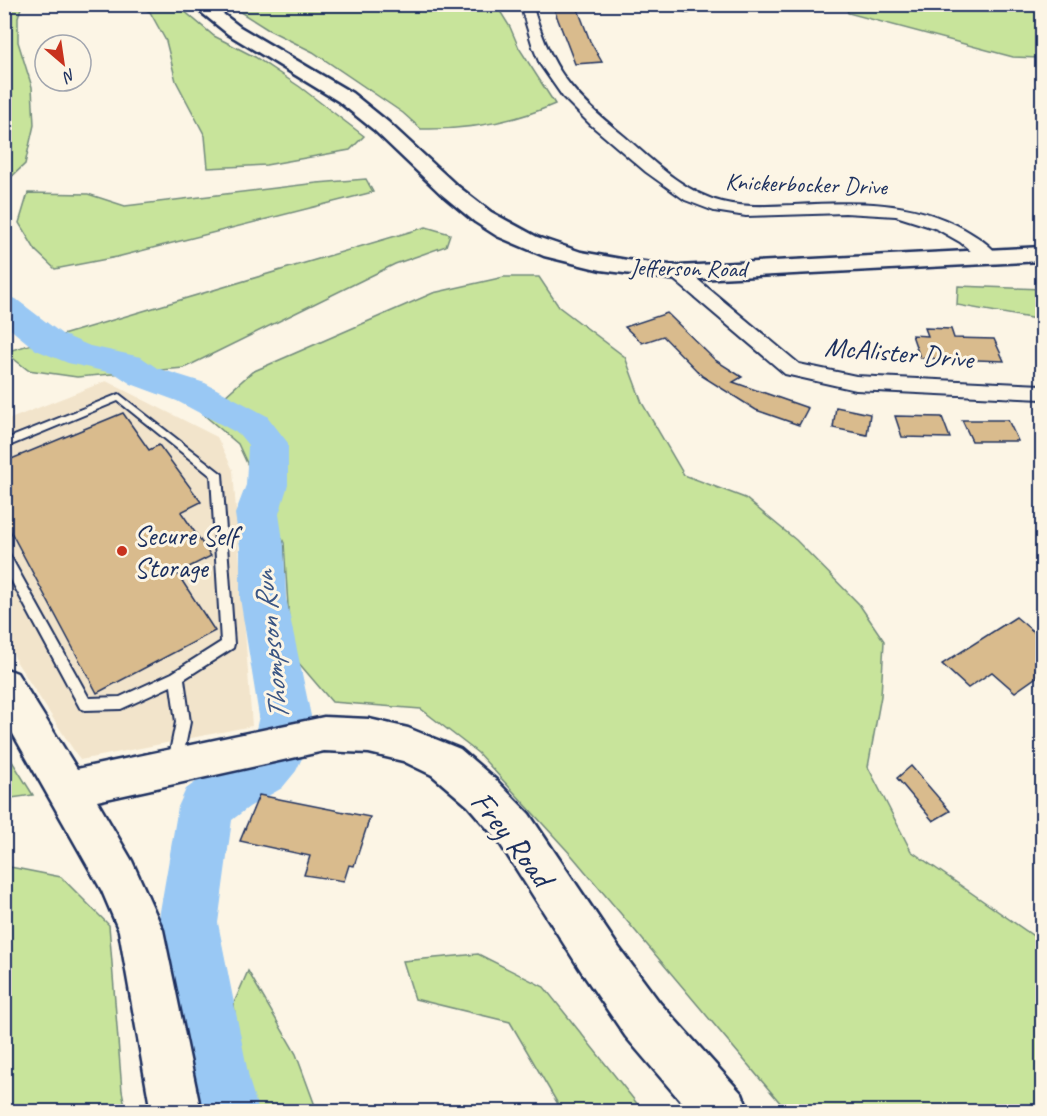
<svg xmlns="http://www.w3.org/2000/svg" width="1047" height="1116" font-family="Caveat,sans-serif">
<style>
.built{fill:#f2e4cb}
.green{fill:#c8e49b;stroke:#728a7c;stroke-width:1.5}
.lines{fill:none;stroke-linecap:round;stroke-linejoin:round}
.river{fill:#99c8f4;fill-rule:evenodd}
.building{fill:#d9bb8d;stroke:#1b2f5e;stroke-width:1.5}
.lane-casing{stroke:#1b2f5e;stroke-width:4}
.street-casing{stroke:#1b2f5e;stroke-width:4}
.secondary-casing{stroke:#1b2f5e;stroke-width:5}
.lane{fill:#fcf5e5;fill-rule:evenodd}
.street{fill:#fcf5e5;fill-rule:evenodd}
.secondary{fill:#fcf5e5;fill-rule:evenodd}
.poi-dot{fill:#c8321e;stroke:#fcf5e5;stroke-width:2}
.labels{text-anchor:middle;stroke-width:6;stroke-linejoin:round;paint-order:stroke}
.far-street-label{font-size:24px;fill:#1b2f5e;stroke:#fcf5e5}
.street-label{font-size:28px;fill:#1b2f5e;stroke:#fcf5e5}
.poi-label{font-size:28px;fill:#1b2f5e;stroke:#fcf5e5;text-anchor:start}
.water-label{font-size:30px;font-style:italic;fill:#3a5584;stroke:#fcf5e5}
.near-street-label{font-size:33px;fill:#1b2f5e;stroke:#fcf5e5}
</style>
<rect width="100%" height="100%" fill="#fcf5e5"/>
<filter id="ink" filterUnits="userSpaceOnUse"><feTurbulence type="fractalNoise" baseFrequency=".0167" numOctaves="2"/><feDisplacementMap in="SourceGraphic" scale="12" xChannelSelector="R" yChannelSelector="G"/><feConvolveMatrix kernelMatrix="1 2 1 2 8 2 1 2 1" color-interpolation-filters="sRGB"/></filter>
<g filter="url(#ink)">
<polygon class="built" points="106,381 217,437 233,470 252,726 80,760 16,661 5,632 5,421"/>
<g class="green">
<polygon points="5,4 22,5 18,17 18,42 32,87 34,125 25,164 5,183"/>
<polygon points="851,4 1042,5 1042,54 1039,58 1013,57 848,13 846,6"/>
<polygon points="137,5 177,5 214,36 255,57 300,87 364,136 350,150 266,165 208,168 205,136 176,81 166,41 150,12"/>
<path d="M 229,5 L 488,5 L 500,11 L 510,27 L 519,48 L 555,104 C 514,122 466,130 421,129 L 403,113 L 313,52 L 267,29 Z"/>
<polygon points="366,179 373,192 117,257 55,269 36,251 19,223 28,193 88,194 125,206 317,183"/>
<polygon points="426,227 450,234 446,246 395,264 184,368 77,377 28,370 5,352"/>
<polygon points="504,277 539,277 559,307 625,357 642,403 684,475 745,498 796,540 859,604 884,641 881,696 868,767 911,851 1042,942 1042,1111 787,1111 573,857 478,753 421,709 332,702 291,654 284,543 238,444 204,415 252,372 433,293"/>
<polygon points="958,286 1042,289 1042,320 957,305"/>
<polygon points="5,750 33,795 5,799"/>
<polygon points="5,866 61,877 109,925 122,1091 126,1111 5,1111"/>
<polygon points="478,954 544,987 643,1111 562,1111 510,1022 415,999 403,961"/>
<polygon points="248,971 296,1054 317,1111 242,1111 234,1003"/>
</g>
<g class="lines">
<polygon class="river" points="4,296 16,299 62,334 90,346 141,357 157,368 205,383 267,416 288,443 288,485 279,514 284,547 286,598 311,716 304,754 296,771 282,788 249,807 232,820 218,923 250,1083 259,1112 191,1112 184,1083 158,923 178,807 186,789 211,771 244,754 253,743 259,716 240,598 240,547 235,514 246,485 248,445 239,434 177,401 131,384 116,374 68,363 36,350 4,324"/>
</g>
<g class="building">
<polygon points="552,4 576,4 590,41 602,62 575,64"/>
<polygon points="667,313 715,360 742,377 733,382 808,408 799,425 756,410 702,376 663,336 642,343 625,327"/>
<polygon points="925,328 951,329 954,338 994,339 1004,361 920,358 912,335 928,336"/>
<polygon points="836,407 870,414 867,435 833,428"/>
<polygon points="123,413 149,450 159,445 201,502 181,512 211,556 177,573 215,631 97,693 4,519 4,462"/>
<polygon points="895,416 942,417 950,438 902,437"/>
<polygon points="962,420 1008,420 1018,441 972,441"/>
<polygon points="1016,617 1042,639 1042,673 1015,692 992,672 968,688 942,664"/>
<polygon points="911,766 950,811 933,821 897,778"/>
<polygon points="259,795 370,817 354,866 349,865 344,881 304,875 310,856 240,841"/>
</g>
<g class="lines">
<defs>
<polygon id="lane" points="119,394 222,474 234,644 233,648 184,679 190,722 182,762 180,767 175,768 170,767 168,762 176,722 171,686 121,709 85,710 80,708 4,567 4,551 8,552 89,698 120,697 172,673 221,642 211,476 118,401 4,448 4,440"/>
<g id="street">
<path d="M 520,4 L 532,4 C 551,70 572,94 624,136 C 653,161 683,192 722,202 C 745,208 771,206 794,205 C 853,202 911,199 964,229 C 976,236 991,245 999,257 L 997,261 L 983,261 L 960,242 L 937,229 L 896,216 L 845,213 L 746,216 L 714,211 L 685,200 L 646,172 L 591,125 L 563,97 L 540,64 L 533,47 Z"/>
<polygon points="703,4 688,12 682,8 685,4"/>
<polygon points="678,267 685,269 799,364 856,376 1042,385 1042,399 856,390 785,374 671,277 669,273 671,269"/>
</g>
<g id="secondary">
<polygon points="191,4 210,4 240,27 352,93 388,122 455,184 491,212 537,237 581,252 627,260 678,266 1042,247 1042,261 678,280 601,270 544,256 497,236 475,222 440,193 374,130 338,101 228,34"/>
<polygon points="4,668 17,673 77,769 324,717 369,719 408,728 460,749 496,780 529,814 617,945 660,1003 742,1094 749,1112 690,1112 626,1037 585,977 499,842 468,806 432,775 403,761 369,753 324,751 97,801 132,861 163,930 201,1112 151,1112 119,931 102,891 4,718"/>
</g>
</defs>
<use href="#lane" class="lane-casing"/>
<use href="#street" class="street-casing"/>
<use href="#secondary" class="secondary-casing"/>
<use href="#lane" class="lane"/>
<use href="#street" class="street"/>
<use href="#secondary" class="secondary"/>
</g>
</g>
<circle class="poi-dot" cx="122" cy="551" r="6"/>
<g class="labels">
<g class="far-street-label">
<text transform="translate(806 184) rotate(2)" y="8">Knickerbocker Drive</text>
<text transform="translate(688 268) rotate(1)" y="8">Jefferson Road</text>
</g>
<g class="street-label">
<text transform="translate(899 352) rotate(5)" y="10">McAlister Drive</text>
</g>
<g class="poi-label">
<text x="134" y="545">Secure Self<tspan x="134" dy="32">Storage</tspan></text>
</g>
<g class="water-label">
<text transform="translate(271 646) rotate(-96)" y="10">Thompson Run</text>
</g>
<g class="near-street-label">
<text transform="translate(513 838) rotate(52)" y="12">Frey Road</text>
</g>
</g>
<rect width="1047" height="1116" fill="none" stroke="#fcf5e5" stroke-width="24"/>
<rect x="12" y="12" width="1023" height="1092" fill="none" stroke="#1b2f5e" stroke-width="2" filter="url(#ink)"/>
<g transform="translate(63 63) rotate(151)"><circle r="28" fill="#fcf5e5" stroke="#a2a6af" stroke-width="1.5"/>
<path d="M0-4.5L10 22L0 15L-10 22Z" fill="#c8321e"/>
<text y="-9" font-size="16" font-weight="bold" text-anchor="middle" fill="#1b2f5e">N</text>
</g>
</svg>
